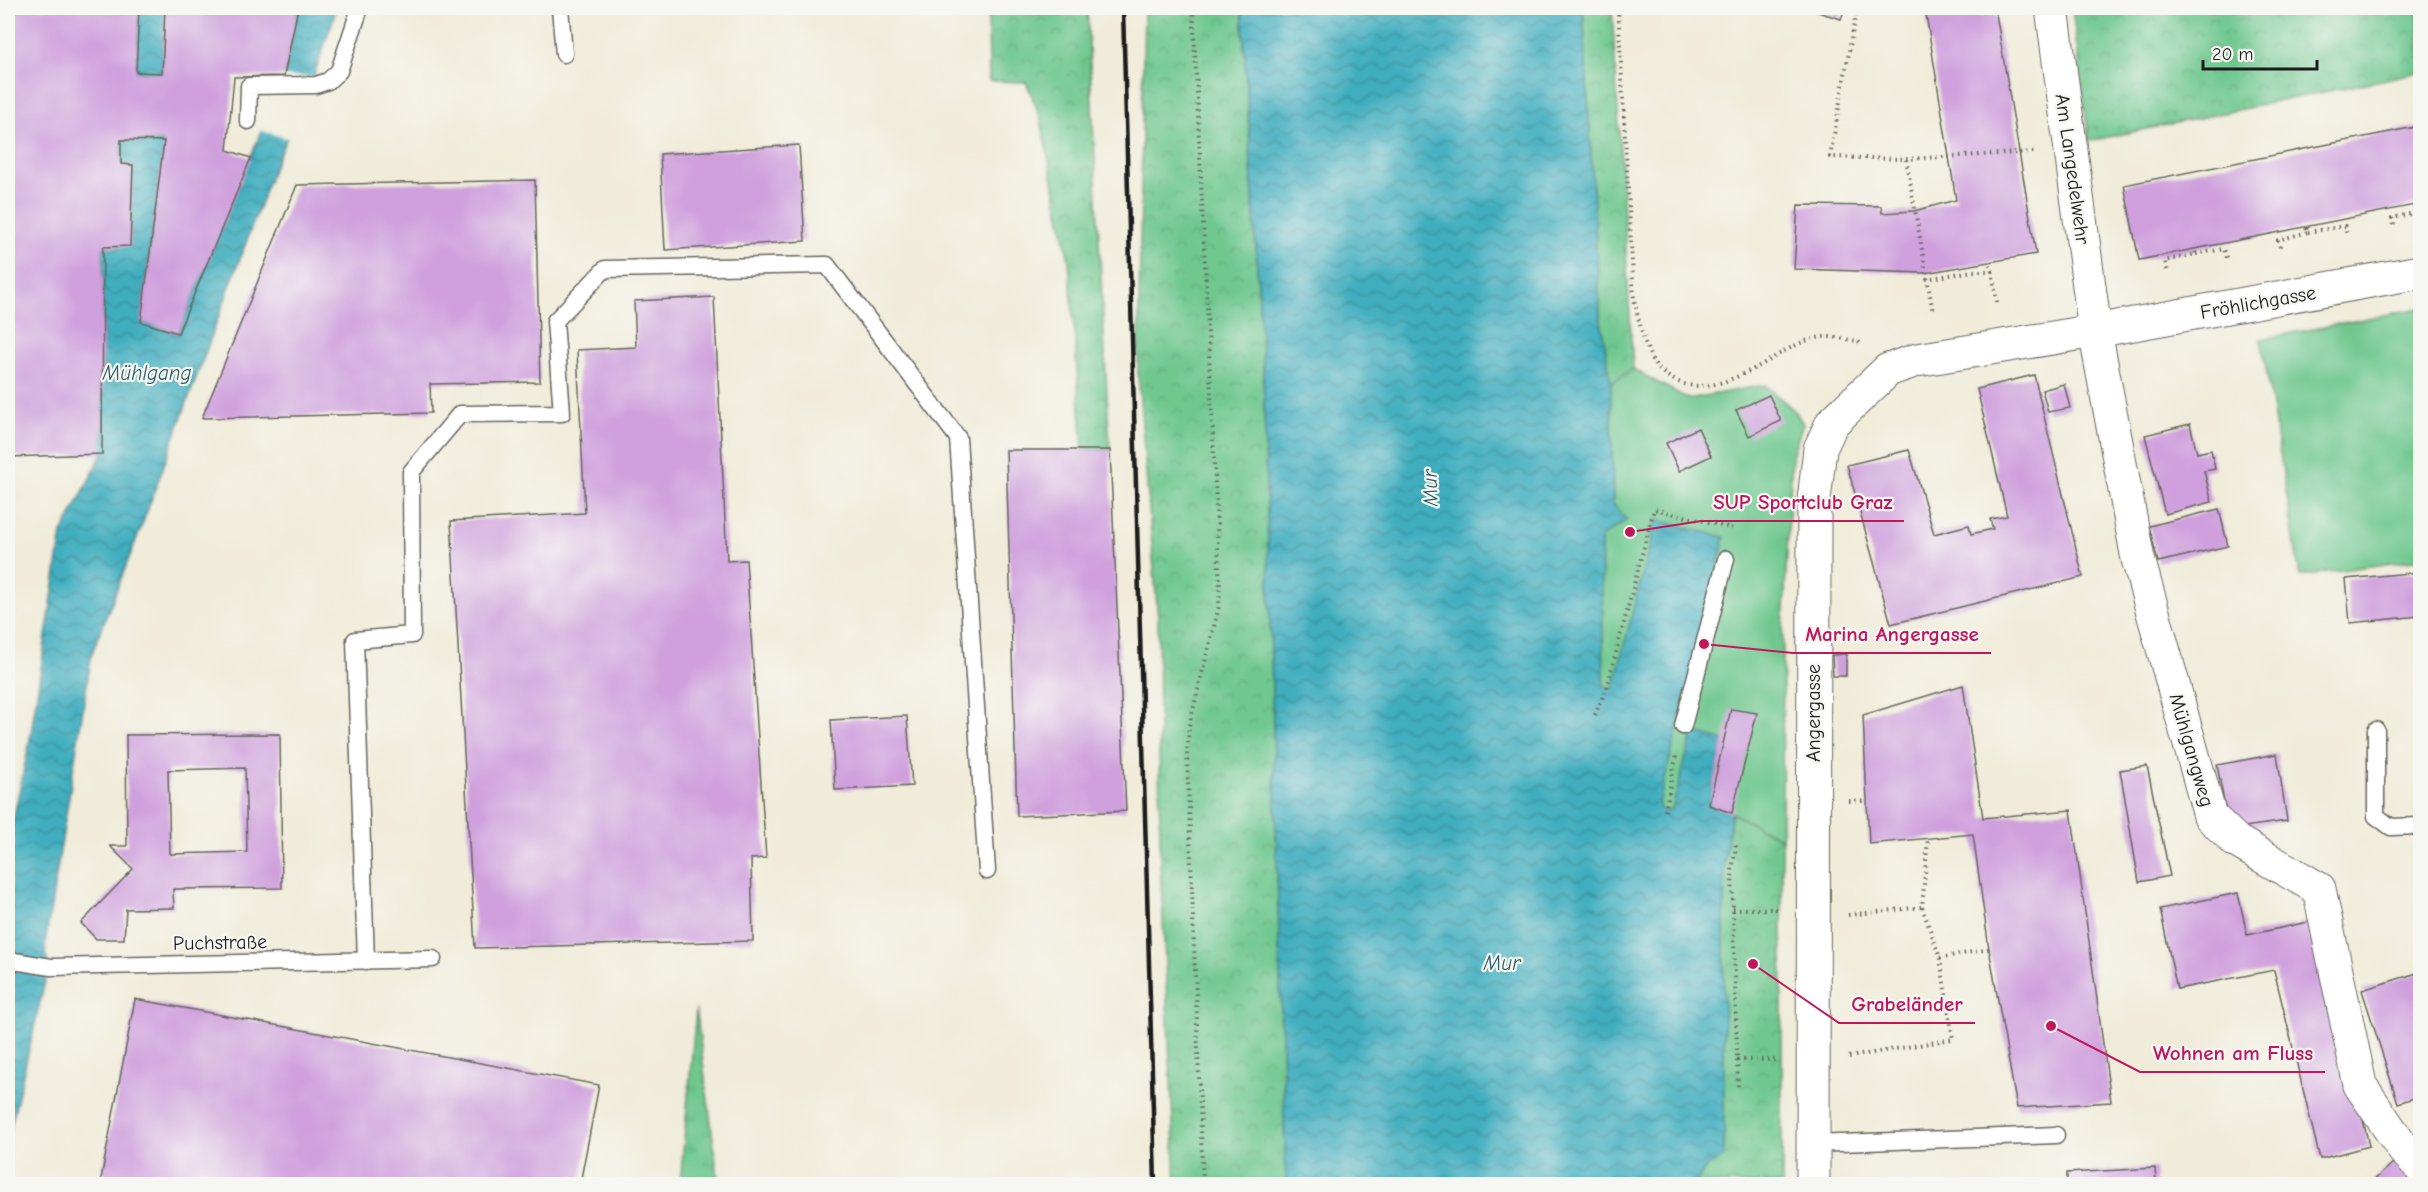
<svg xmlns="http://www.w3.org/2000/svg" width="2428" height="1192" font-family="'Comic Neue',sans-serif">
<style>
.grass{fill:url(#grass-tufts);stroke:#467256;stroke-width:1.5}
.park{fill:url(#park-crowns);stroke:#467256;stroke-width:1.5}
.pitch{fill:#70c88f;stroke:#467256;stroke-width:1.5}
.water{fill:url(#water-waves);stroke:#2e656e;stroke-width:1.5}
.pier{fill:#f0ecd9}
.building{fill:#cfa0dd;fill-rule:evenodd}
.lines{fill:none;stroke-linecap:round;stroke-linejoin:round}
.lane-casing{stroke:#66655e;stroke-width:19}
.street-casing{stroke:#66655e;stroke-width:35}
.path{stroke:#66655e;stroke-width:4;stroke-dasharray:1.5 4.5;stroke-linecap:butt}
.lane{stroke:#fff;stroke-width:16}
.street{stroke:#fff;stroke-width:33}
.rail{stroke:#1c1c1c;stroke-width:4.5}
.labels{text-anchor:middle;stroke-width:4.5;stroke-linejoin:round;paint-order:stroke}
.street-label{font-size:20px;fill:#1c1c1c;stroke:#f6f6f2}
.water-label{font-size:21px;font-style:italic;fill:#2d5e65;stroke:#f6f6f2}
.leader{fill:none;stroke:#c2185b;stroke-width:2}
.callout-dot{fill:#c2185b;stroke:#f6f6f2;stroke-width:2}
.callout-label{font-size:21px;text-anchor:middle;font-weight:bold;fill:#c2185b;stroke:#f6f6f2;stroke-width:4.5;stroke-linejoin:round;paint-order:stroke}
</style>
<defs>
<pattern id="grass-tufts" width="24" height="20" patternUnits="userSpaceOnUse" patternTransform="scale(1.5)"><rect width="24" height="20" fill="#70c88f"/><path d="M3 7l-1-3M5 7V3M7 7l1-3M15 17l-1-3M17 17v-4M19 17l1-3" fill="none" stroke="#60ab7b"/></pattern>
<pattern id="park-crowns" width="20" height="18" patternUnits="userSpaceOnUse" patternTransform="scale(1.5)"><rect width="20" height="18" fill="#70c88f"/><path d="M2 6a3 3 0 1 1 6 0M12 15a3 3 0 1 1 6 0" fill="none" stroke="#60ab7b"/></pattern>
<pattern id="water-waves" width="16" height="10" patternUnits="userSpaceOnUse" patternTransform="scale(1.5)"><rect width="16" height="10" fill="#41aebf"/><path d="M0 5q4-4 8 0t8 0" fill="none" stroke="#368d9a"/></pattern>
</defs>
<rect width="100%" height="100%" fill="#f6f6f2"/>
<filter id="ink" filterUnits="userSpaceOnUse"><feTurbulence type="fractalNoise" baseFrequency=".0167" numOctaves="2"/><feDisplacementMap in="SourceGraphic" scale="12" xChannelSelector="R" yChannelSelector="G"/><feConvolveMatrix kernelMatrix="1 2 1 2 8 2 1 2 1" color-interpolation-filters="sRGB"/></filter>
<filter id="wash" filterUnits="userSpaceOnUse"><feTurbulence type="fractalNoise" baseFrequency=".008" numOctaves="4" result="noise"/><feDisplacementMap in="SourceGraphic" scale="24" xChannelSelector="R" yChannelSelector="G"/><feGaussianBlur stdDeviation="1.35" result="paint"/><feColorMatrix in="noise" values="0 0 0 0 0 0 0 0 0 0 0 0 0 0 0 0 0 1.4 0 .05"/><feComposite in="paint" operator="in"/></filter>
<g filter="url(#wash)">
<rect width="100%" height="100%" fill="#f0ecd9"/>
<polygon class="grass" points="696,1009 719,1184 680,1184"/>
<g class="park">
<polygon points="988,8 1087,8 1110,450 1083,450 1069,261 1040,116 1026,82 989,81"/>
<polygon points="1144,8 1242,8 1263,370 1286,1184 1176,1184 1160,861 1158,619 1138,375"/>
<polygon points="1583,8 1612,8 1633,369 1611,383 1600,315"/>
<polygon points="2072,8 2418,8 2420,72 2089,141"/>
<polygon points="1732,813 1782,839 1782,1184 1695,1184 1707,1166 1724,1157 1724,862"/>
</g>
<g class="pitch">
<polygon points="2420,308 2420,559 2300,576 2261,339"/>
<polygon points="1633,369 1688,399 1765,385 1796,412 1803,424 1792,456 1783,630 1782,839 1732,813 1709,805 1665,811 1660,809 1604,686 1601,537 1627,520 1613,504 1611,383"/>
</g>
<g class="water">
<polygon points="139,8 165,8 162,73 136,72"/>
<polygon points="298,8 337,8 310,88 275,164 142,525 92,653 45,945 48,969 8,1139 8,843 29,745 62,533 102,454 103,247 130,245 133,165 121,164 121,140 164,141 141,322 178,333 284,76"/>
<polygon points="1242,8 1583,8 1600,315 1611,383 1613,504 1627,520 1601,537 1604,686 1613,689 1656,520 1725,537 1659,803 1660,809 1665,811 1672,810 1693,732 1724,741 1709,805 1732,813 1724,862 1724,1157 1707,1166 1695,1184 1286,1184 1263,370"/>
</g>
<polygon class="pier" points="281,76 317,77 290,139 259,130"/>
<g id="blocks">
<g class="building">
<polygon points="8,8 139,8 136,72 162,73 165,8 298,8 284,76 234,77 227,150 251,158 178,333 141,322 164,141 121,140 121,164 133,165 130,246 103,247 102,454 8,457"/>
<polygon points="1805,8 1845,8 1841,19"/>
<polygon points="1925,8 1995,8 2036,254 1925,273 1794,269 1798,205 1881,206 1882,213 1914,211 1956,200"/>
<polygon points="2420,126 2420,204 2139,260 2124,185"/>
<polygon points="799,145 805,241 665,250 660,154"/>
<polygon points="535,180 540,382 430,384 431,413 202,418 297,185"/>
<polygon points="714,297 727,561 746,560 766,858 751,859 753,941 475,948 451,521 585,513 577,350 636,347 634,301"/>
<polygon points="2034,375 2083,577 1891,624 1847,465 1909,450 1934,534 1969,525 1971,534 1993,529 1990,519 2007,516 1977,389"/>
<polygon points="2064,384 2070,408 2048,412 2042,390"/>
<polygon points="1769,395 1781,421 1749,436 1736,410"/>
<polygon points="2190,424 2197,453 2211,450 2215,469 2204,471 2212,502 2165,514 2145,435"/>
<polygon points="1698,428 1711,456 1679,471 1666,443"/>
<polygon points="1006,450 1110,450 1126,811 1017,816"/>
<polygon points="2219,509 2228,546 2158,562 2149,526"/>
<polygon points="2420,572 2420,616 2350,623 2346,579"/>
<polygon points="1846,654 1846,676 1833,676 1832,655"/>
<polygon points="1963,685 1983,818 2071,810 2111,1102 2017,1108 1989,949 1973,834 1869,844 1863,715"/>
<polygon points="1731,709 1757,713 1732,813 1709,805"/>
<polygon points="907,716 912,786 835,790 831,720"/>
<path d="M 280,734 L 282,888 L 173,889 L 174,908 L 126,909 L 124,939 L 96,939 L 81,923 L 133,869 L 110,846 L 127,846 L 126,735 ZM 245,768 L 247,852 L 170,854 L 168,770 Z"/>
<polygon points="2277,754 2287,821 2229,829 2217,765"/>
<polygon points="2147,766 2170,876 2139,882 2120,770"/>
<polygon points="2238,893 2247,935 2318,920 2369,1146 2320,1159 2274,970 2177,989 2160,909"/>
<polygon points="2420,972 2420,1096 2398,1103 2362,990"/>
<polygon points="135,999 599,1085 580,1184 100,1184"/>
<polygon points="2394,1162 2416,1184 2370,1184"/>
<polygon points="2155,1168 2156,1184 2067,1184 2067,1173"/>
</g>
</g>
</g>
<g filter="url(#ink)">
<use href="#blocks" fill-opacity="0" stroke="#66655e" stroke-width="1.5"/>
<g class="lines">
<defs>
<g id="lane">
<polyline points="560,8 564,54"/>
<polyline points="248,121 249,86 316,85 328,81 339,71 360,8"/>
<polyline points="1683,726 1726,559"/>
<polyline points="2376,730 2376,816 2391,827 2420,826"/>
<polyline points="8,960 51,967 433,959"/>
<polyline points="366,961 355,640 412,635 411,472 460,414 562,413 555,321 605,269 827,265 958,438 987,871"/>
<polyline points="1813,1144 2056,1135"/>
</g>
<g id="street">
<polyline points="2052,8 2095,331 2138,559 2210,816 2236,841 2319,889 2360,1085 2404,1150 2420,1166"/>
<polyline points="1813,1184 1814,500 1820,449 1832,423 1888,370 1917,360 2095,331 2420,272"/>
</g>
</defs>
<use href="#lane" class="lane-casing"/>
<use href="#street" class="street-casing"/>
<g class="path">
<polyline points="1193,8 1220,588 1219,606 1189,726 1187,755 1203,1184"/>
<path d="M 1618,8 L 1634,299 C 1638,316 1646,357 1658,368 C 1688,398 1723,385 1755,368 C 1777,357 1797,340 1822,337 C 1833,336 1847,340 1858,341 L 1862,345"/>
<polyline points="1857,8 1830,157 1906,159 1933,312"/>
<polyline points="1906,159 2035,152"/>
<polyline points="2394,225 2392,218 2418,212 2417,205"/>
<polyline points="2308,232 2345,226 2347,234"/>
<polyline points="2280,247 2278,240 2308,232 2306,226"/>
<polyline points="2196,254 2224,249 2227,258"/>
<polyline points="2167,270 2165,261 2196,254 2194,249"/>
<polyline points="1992,271 1997,302"/>
<polyline points="1926,279 1973,271 1992,271 1989,262"/>
<polyline points="1595,715 1607,687 1654,509 1732,528"/>
<polyline points="1849,801 1867,801"/>
<polyline points="1665,811 1677,753"/>
<polyline points="1736,845 1732,871 1738,1088"/>
<polyline points="1733,909 1779,909"/>
<polyline points="1848,915 1922,907"/>
<polyline points="1940,958 1989,949"/>
<polyline points="1849,1057 1953,1039 1940,958 1922,907 1928,838"/>
<polyline points="1737,1060 1779,1060"/>
</g>
<use href="#lane" class="lane"/>
<use href="#street" class="street"/>
<polyline class="rail" points="1123,8 1155,1184"/>
</g>
</g>
<g class="labels">
<g class="street-label">
<text transform="translate(2073 169) rotate(82)" y="7">Am Langedelwehr</text>
<text transform="translate(2258 302) rotate(-10)" y="7">Fröhlichgasse</text>
<text transform="translate(1813 713) rotate(-90)" y="7">Angergasse</text>
<text transform="translate(2192 750) rotate(74)" y="7">Mühlgangweg</text>
<text transform="translate(220 942) rotate(-1)" y="7">Puchstraße</text>
</g>
<g class="water-label">
<text x="147" y="380">Mühlgang</text>
<text transform="translate(1430 488) rotate(-92)" y="7">Mur</text>
<text x="1502" y="970">Mur</text>
</g>
</g>
<path class="leader" d="M1630 532L1701 521H1904M1704 644L1793 653H1991M1753 964L1839 1023H1975M2051 1026L2140 1072H2325"/>
<g class="callout-dot">
<circle cx="1630" cy="532" r="6"/>
<circle cx="1704" cy="644" r="6"/>
<circle cx="1753" cy="964" r="6"/>
<circle cx="2051" cy="1026" r="6"/>
</g>
<g class="callout-label">
<text x="1803" y="509">SUP Sportclub Graz</text>
<text x="1892" y="641">Marina Angergasse</text>
<text x="1907" y="1011">Grabeländer</text>
<text x="2233" y="1060">Wohnen am Fluss</text>
</g>
<rect width="2428" height="1192" fill="none" stroke="#f6f6f2" stroke-width="30"/>
<path d="M2203 60v9h114v-9" fill="none" stroke="#1c1c1c" stroke-width="3"/>
<text x="2212" y="60" font-size="18" fill="#1c1c1c" stroke="#f6f6f2" stroke-width="4.5" paint-order="stroke">20 m</text>
</svg>
